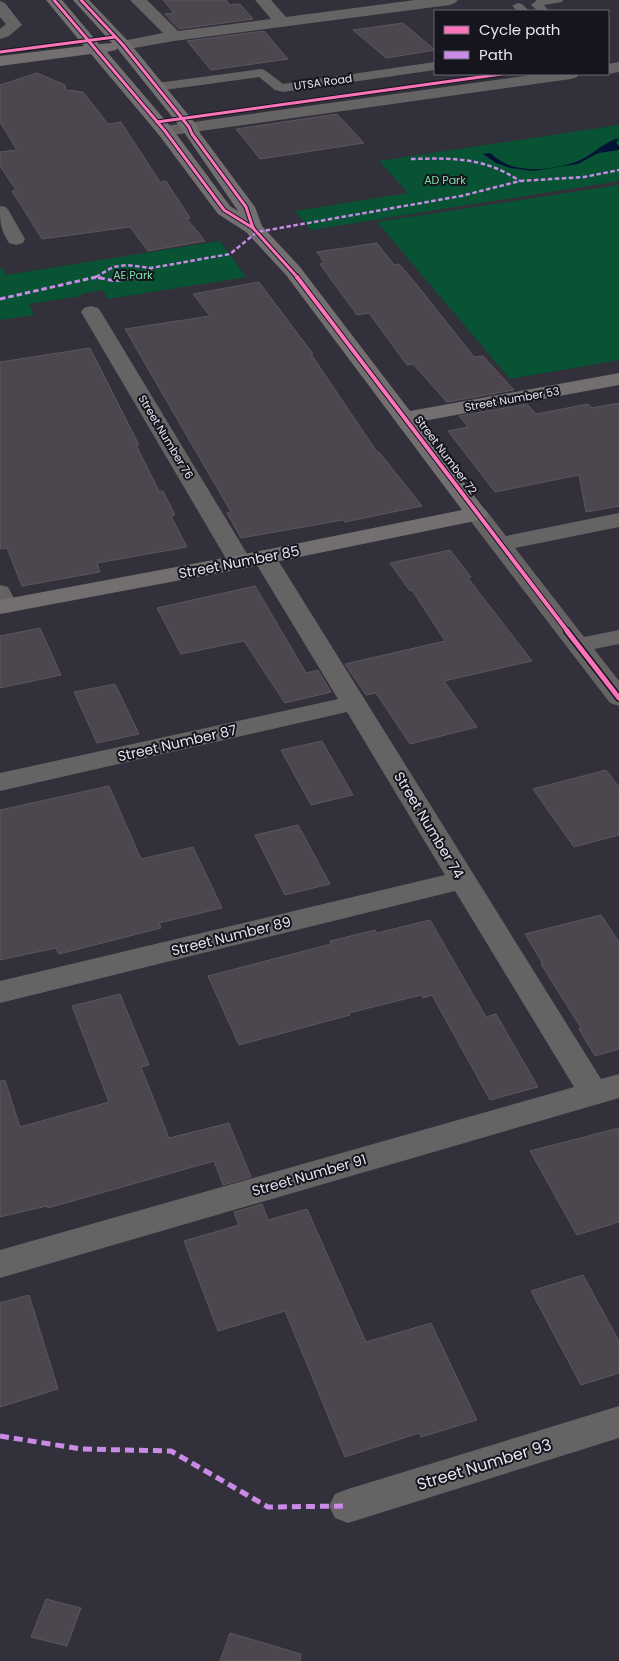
<svg xmlns="http://www.w3.org/2000/svg" width="619" height="1661" font-family="Poppins,sans-serif">
<style>
.green{fill:#075334}
.water{fill:#041235}
.building{fill:#4c474e;stroke:#5c565d}
.lines{fill:none;stroke-linecap:round;stroke-linejoin:round}
.lane{fill:#666364;fill-rule:evenodd}
.street{fill:#666364;fill-rule:evenodd}
.secondary{fill:#736e6f;fill-rule:evenodd}
.quiet-far2{stroke:#ca8be6;stroke-width:2.5;stroke-dasharray:4.5 2.5;stroke-linecap:butt}
.quiet-far1{stroke:#ca8be6;stroke-width:3;stroke-dasharray:5.5 3;stroke-linecap:butt}
.quiet{stroke:#ca8be6;stroke-width:5;stroke-dasharray:9 5;stroke-linecap:butt}
.cycleway-far2-casing{stroke:#16151e;stroke-width:5}
.cycleway-far1-casing{stroke:#16151e;stroke-width:6}
.cycleway-casing{stroke:#16151e;stroke-width:8}
.cycleway-far2{stroke:#fb73b8;stroke-width:3}
.cycleway-far1{stroke:#fb73b8;stroke-width:4}
.cycleway{stroke:#fb73b8;stroke-width:5}
.labels{text-anchor:middle;stroke-width:4;stroke-linejoin:round;paint-order:stroke}
.far-street-label{font-size:11px;fill:#e4e4f0;stroke:#16151e}
.far-park-label{font-size:11px;fill:#7ae3a7;stroke:#16151e}
.street-label{font-size:14px;fill:#e4e4f0;stroke:#16151e}
.near-street-label{font-size:16px;fill:#e4e4f0;stroke:#16151e}
</style>
<rect width="100%" height="100%" fill="#32303a"/>
<g class="green">
<polygon points="619,125 619,181 311,230 295,211 408,193 379,161"/>
<polygon points="619,185 619,360 510,379 377,222"/>
<polygon points="220,241 246,277 108,299 103,290 81,294 82,296 29,304 34,315 0,320 0,268 2,268 6,275"/>
</g>
<path class="water" d="M 619,138 L 616,143 L 619,146 L 619,150 L 598,153 L 578,164 L 533,171 L 510,168 L 496,163 L 483,154 L 490,153 C 495,157 500,161 506,164 C 526,173 558,169 578,161 C 593,155 603,142 619,138 Z"/>
<g class="building">
<polygon points="163,0 226,0 230,5 240,4 253,19 179,29 165,14 174,13"/>
<polygon points="403,23 435,50 386,58 353,30"/>
<polygon points="264,31 288,59 211,70 187,41"/>
<polygon points="37,73 65,85 66,90 83,92 108,124 121,122 160,182 166,181 190,218 187,219 205,241 148,251 130,227 42,239 12,191 16,190 0,166 0,152 17,150 0,122 0,85"/>
<polygon points="337,114 364,143 260,159 236,129"/>
<polygon points="377,243 394,265 399,264 417,285 474,357 483,356 514,390 447,402 413,364 407,365 369,313 357,315 320,264 324,263 317,252"/>
<polygon points="259,282 313,354 311,354 377,452 379,452 422,506 345,522 343,520 241,538 227,513 231,512 125,329 210,316 193,294"/>
<polygon points="90,348 139,445 136,445 159,491 163,491 175,515 171,516 187,547 97,563 100,572 22,586 7,548 0,549 0,362"/>
<polygon points="619,403 619,506 586,512 579,475 495,492 448,431 468,427 459,416 527,404 536,414 588,404 592,408"/>
<polygon points="450,550 471,577 468,578 532,661 444,681 477,727 410,744 376,693 366,695 345,664 445,641 412,590 410,591 390,563"/>
<polygon points="255,586 306,673 318,670 331,692 285,703 244,641 181,654 157,608"/>
<polygon points="40,628 61,675 0,688 0,636"/>
<polygon points="115,684 139,734 97,743 74,692"/>
<polygon points="322,741 353,795 311,805 281,750"/>
<polygon points="606,770 619,787 619,835 574,847 533,789"/>
<polygon points="109,786 141,859 193,847 222,908 159,923 161,928 59,954 56,948 0,960 0,810"/>
<polygon points="298,825 330,884 285,895 255,835"/>
<polygon points="601,915 619,942 619,1049 595,1056 579,1029 581,1028 541,964 543,964 525,934"/>
<polygon points="430,920 486,1017 496,1014 538,1087 490,1100 432,995 423,998 421,995 349,1013 350,1015 239,1045 208,976 331,944 330,941 375,930 377,933"/>
<polygon points="120,994 149,1065 141,1067 169,1138 229,1123 251,1177 223,1185 214,1161 48,1208 47,1206 0,1217 0,1081 5,1080 20,1127 109,1102 72,1006"/>
<polygon points="619,1128 619,1222 577,1235 530,1151"/>
<polygon points="262,1204 268,1220 307,1209 366,1342 431,1323 477,1420 421,1437 419,1433 345,1457 285,1311 218,1331 184,1241 239,1225 234,1212"/>
<polygon points="583,1275 619,1341 619,1373 581,1385 531,1291"/>
<polygon points="29,1295 58,1389 0,1407 0,1303"/>
<polygon points="46,1599 81,1608 67,1646 31,1637"/>
<polygon points="230,1633 301,1654 300,1661 220,1661"/>
</g>
<g class="lines">
<g class="lane">
<polygon points="537,0 563,0 562,2 544,5 549,11 538,11 531,5"/>
<polygon points="518,3 522,4 529,11 518,11 512,6"/>
<polygon points="435,62 435,70 283,92 275,90 259,77 157,91 151,87 157,83 262,69 266,71 283,84"/>
</g>
<g class="street">
<polygon points="130,0 147,0 178,31 271,19 255,0 271,0 286,17 415,0 458,0 455,3 450,5 174,41 123,50 117,48 115,45 117,42 163,33"/>
<polygon points="0,1 5,3 22,25 9,36 0,39 0,29 6,24 0,17"/>
<polygon points="619,62 619,72 608,74 608,64"/>
<polygon points="538,74 579,74 577,77 571,79 165,136 159,135 156,131 159,127 165,126"/>
<path d="M 0,206 L 6,207 L 9,211 L 25,239 L 23,243 L 16,245 L 9,243 C 0,229 0,222 0,206 Z"/>
<polygon points="91,306 98,308 101,312 252,562 248,567 240,569 232,567 228,562 81,312 84,308"/>
<polygon points="477,507 485,509 506,536 619,513 619,527 515,548 584,637 619,630 619,644 594,649 619,681 619,706 610,703 469,519 466,514 469,509"/>
<polygon points="264,550 272,552 276,557 601,1079 619,1074 619,1098 0,1278 0,1250 574,1087 455,891 0,1003 0,981 445,875 347,712 0,791 0,773 338,699 252,557 256,552"/>
<polygon points="0,585 8,587 18,606 15,611 6,613 0,612"/>
<polygon points="619,1406 619,1438 348,1523 335,1518 329,1506 335,1494 348,1489"/>
</g>
<path class="secondary" d="M 46,0 L 62,0 L 99,44 L 112,43 L 73,0 L 89,0 L 129,42 L 195,123 L 200,133 L 255,207 L 262,226 L 300,267 L 410,411 L 619,373 L 619,385 L 418,422 L 488,514 L 485,519 L 240,569 L 0,614 L 0,600 L 240,555 L 462,510 L 286,275 L 246,232 L 218,214 L 159,135 L 91,54 L 0,66 L 0,56 L 84,46 ZM 117,48 L 181,128 L 238,211 L 230,206 L 171,127 L 107,52 L 116,50 Z"/>
<g class="quiet-far2">
<path d="M 411,159 C 454,158 483,157 520,181"/>
<polyline points="96,277 113,267 127,265 151,268 230,254 257,232 461,196 520,181 584,177 619,170"/>
<polyline points="91,278 102,278"/>
<polyline points="130,278 143,274 151,268"/>
</g>
<polyline class="quiet-far1" points="0,299 96,277 115,281 134,277"/>
<polyline class="quiet" points="0,1436 81,1449 171,1451 268,1507 348,1506"/>
<defs>
<g id="cycleway-far2">
<polyline points="54,0 165,131 224,210 253,228 298,278"/>
<polyline points="81,0 123,45 189,127 192,134 246,207 253,228"/>
<polyline points="0,52 115,37"/>
<polyline points="157,122 502,74"/>
</g>
<polyline id="cycleway-far1" points="297,277 568,632"/>
<polyline id="cycleway" points="567,631 619,698"/>
</defs>
<use href="#cycleway-far2" class="cycleway-far2-casing"/>
<use href="#cycleway-far1" class="cycleway-far1-casing"/>
<use href="#cycleway" class="cycleway-casing"/>
<use href="#cycleway-far2" class="cycleway-far2"/>
<use href="#cycleway-far1" class="cycleway-far1"/>
<use href="#cycleway" class="cycleway"/>
</g>
<g class="labels">
<g class="far-street-label">
<text transform="translate(323 82) rotate(-8)" y="4">UTSA Road</text>
<text transform="translate(512 399) rotate(-10)" y="4">Street Number 53</text>
<text transform="translate(166 437) rotate(59)" y="4">Street Number 76</text>
<text transform="translate(446 455) rotate(53)" y="4">Street Number 72</text>
</g>
<g class="far-park-label">
<text x="445" y="184">AD Park</text>
<text x="133" y="279">AE Park</text>
</g>
<g class="street-label">
<text transform="translate(239 562) rotate(-11)" y="5">Street Number 85</text>
<text transform="translate(177 743) rotate(-13)" y="5">Street Number 87</text>
<text transform="translate(429 825) rotate(59)" y="5">Street Number 74</text>
<text transform="translate(231 936) rotate(-14)" y="5">Street Number 89</text>
<text transform="translate(309 1175) rotate(-16)" y="5">Street Number 91</text>
</g>
<g class="near-street-label">
<text transform="translate(484 1464) rotate(-17)" y="6">Street Number 93</text>
</g>
</g>
<rect x="434" y="10" width="175" height="65" fill="#16151e" stroke="#686872"/>
<rect x="444" y="26" width="25" height="8" fill="#fb73b8" stroke="#686872"/>
<text x="479" y="35" font-size="15" fill="#e4e4f0">Cycle path</text>
<rect x="444" y="51" width="25" height="8" fill="#ca8be6" stroke="#686872"/>
<text x="479" y="60" font-size="15" fill="#e4e4f0">Path</text>
</svg>
